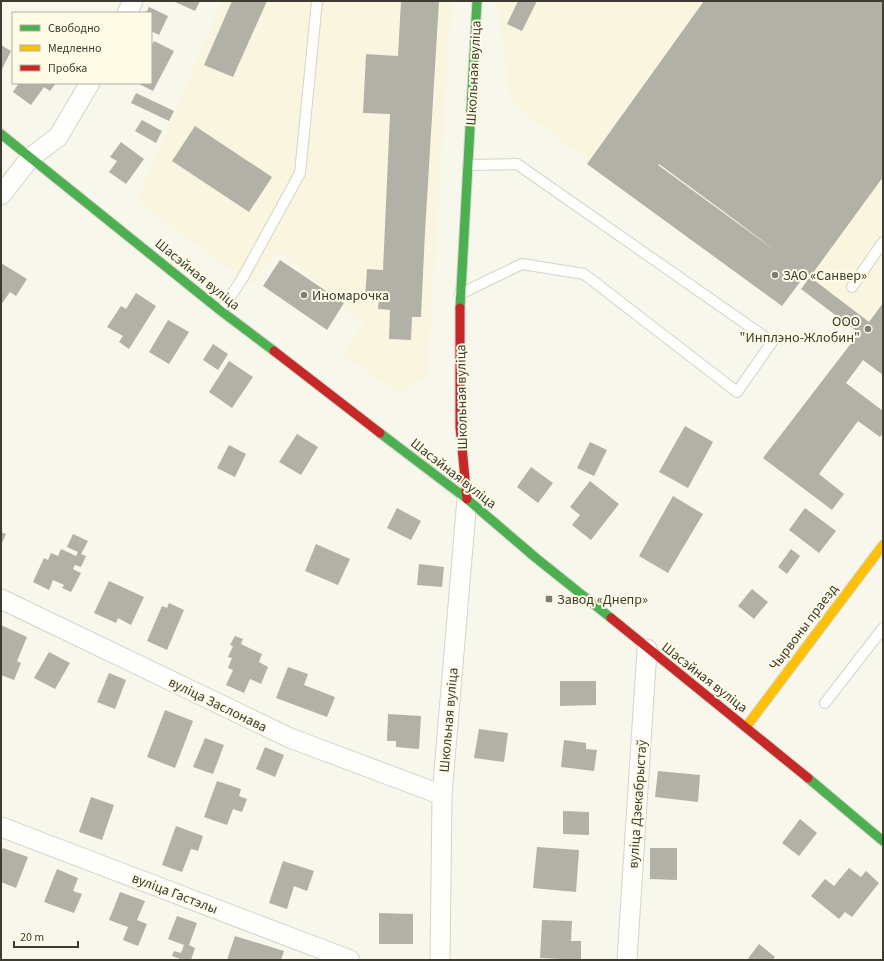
<svg xmlns="http://www.w3.org/2000/svg" width="884" height="961" font-family="'Source Sans 3',sans-serif">
<style>
.built{fill:#f9f5de}
.building{fill:#b2b1a7;fill-rule:evenodd}
.lines{fill:none;stroke-linecap:round;stroke-linejoin:round}
.lane-casing{stroke:#d5d4ca;stroke-width:12}
.street-casing{stroke:#d5d4ca;stroke-width:21}
.fast-casing{stroke:#d5d4ca;stroke-width:11}
.slow-casing{stroke:#d5d4ca;stroke-width:11}
.jam-casing{stroke:#d5d4ca;stroke-width:11}
.lane{stroke:#fefefc;stroke-width:10}
.street{stroke:#fefefc;stroke-width:19}
.fast{stroke:#4caf50;stroke-width:9}
.slow{stroke:#ffc107;stroke-width:9}
.jam{stroke:#c62828;stroke-width:9}
.poi-dot{fill:#7f7d73;stroke:#fefbe6;stroke-width:1.5}
.labels{text-anchor:middle;stroke-width:4;stroke-linejoin:round;paint-order:stroke}
.street-label{font-size:14px;fill:#3e3c32;stroke:#fefbe6}
.poi-label{font-size:14px;fill:#3e3c32;stroke:#fefbe6;text-anchor:start}
</style>
<rect width="100%" height="100%" fill="#f8f7ec"/>
<g class="built">
<polygon points="222,1 452,1 427,376 400,394 343,355 364,322 279,250 251,285 137,201"/>
<polygon points="497,1 883,1 883,375 863,360 846,383 883,411 883,433 880,437 858,422 819,474 844,494 832,510 763,458 858,333 801,289 810,277 731,217 611,130 588,160 511,102"/>
</g>
<g class="building">
<polygon points="176,1 200,1 195,11 175,2"/>
<polygon points="232,1 267,1 233,77 204,65"/>
<polygon points="401,1 439,1 425,232 421,317 412,317 411,340 389,339 390,310 378,309 379,298 365,298 367,269 383,270 390,114 363,113 366,54 398,56"/>
<polygon points="518,1 537,1 522,31 507,24"/>
<path d="M 704,1 L 883,1 L 883,177 L 810,277 L 869,322 L 883,303 L 883,375 L 863,360 L 846,383 L 883,411 L 883,433 L 880,437 L 858,421 L 819,474 L 844,494 L 832,510 L 763,458 L 859,333 L 801,289 L 810,277 L 806,274 L 782,306 L 587,164 ZM 659,164 L 731,217 L 777,252 L 658,165 Z"/>
<polygon points="149,7 168,16 159,35 151,31 151,13 146,13"/>
<polygon points="154,41 174,51 153,91 137,83 151,83 151,47"/>
<polygon points="1,45 11,51 1,71"/>
<polygon points="19,83 56,83 50,91 44,87 31,105 13,92"/>
<polygon points="136,93 174,111 169,121 131,103"/>
<polygon points="142,120 162,131 156,143 135,131"/>
<polygon points="195,126 272,177 249,212 172,161"/>
<polygon points="121,142 144,159 126,184 109,172 117,161 110,157"/>
<polygon points="280,260 344,303 327,330 263,286"/>
<polygon points="1,263 27,279 16,296 10,292 1,305"/>
<polygon points="136,293 156,306 129,349 119,342 123,336 107,327 121,306 126,309"/>
<polygon points="168,320 189,332 169,364 149,352"/>
<polygon points="213,344 228,354 218,370 203,360"/>
<polygon points="229,361 253,377 232,408 209,392"/>
<polygon points="685,426 713,442 688,488 659,472"/>
<polygon points="297,434 318,447 301,475 279,462"/>
<polygon points="590,442 607,450 594,476 577,468"/>
<polygon points="229,445 246,454 235,477 217,468"/>
<polygon points="531,467 553,483 538,503 517,487"/>
<polygon points="590,481 619,504 591,540 572,525 580,515 570,507"/>
<polygon points="673,496 703,514 668,573 639,556"/>
<polygon points="397,508 421,521 411,540 387,528"/>
<polygon points="805,508 836,531 819,553 789,530"/>
<polygon points="1,532 6,534 1,545"/>
<polygon points="73,534 88,541 81,554 86,556 81,567 75,565 73,569 81,573 71,592 62,588 64,585 53,580 49,590 33,582 44,558 48,560 51,553 58,556 61,549 76,556 78,552 67,547"/>
<polygon points="316,544 350,559 338,585 305,571"/>
<polygon points="791,549 800,556 787,574 778,567"/>
<polygon points="419,564 444,567 442,587 417,585"/>
<polygon points="109,581 144,597 131,625 118,618 116,623 94,613"/>
<polygon points="752,589 768,602 754,619 738,606"/>
<polygon points="169,603 184,610 167,650 147,641 162,606 167,608"/>
<polygon points="1,625 27,637 17,661 21,663 14,680 1,675"/>
<polygon points="235,636 243,639 241,644 262,654 259,662 268,667 261,684 250,679 244,693 226,685 233,670 228,668 232,658 228,657 233,646 230,645"/>
<polygon points="49,652 70,663 55,689 34,678"/>
<polygon points="288,667 308,674 304,685 335,697 327,717 276,698"/>
<polygon points="109,673 126,680 115,709 97,702"/>
<polygon points="560,681 596,681 596,705 560,706"/>
<polygon points="165,710 193,721 175,768 147,757"/>
<polygon points="388,714 421,716 419,749 396,747 396,741 387,741"/>
<polygon points="479,729 508,733 504,762 474,758"/>
<polygon points="205,738 224,745 213,774 193,767"/>
<polygon points="564,740 586,743 586,749 597,750 594,771 561,767"/>
<polygon points="265,747 284,755 275,777 256,769"/>
<polygon points="658,771 700,775 698,802 655,797"/>
<polygon points="217,781 241,789 239,796 247,799 242,812 233,809 227,825 204,817"/>
<polygon points="91,797 114,805 102,840 79,832"/>
<polygon points="563,811 589,812 589,835 563,834"/>
<polygon points="800,819 817,833 799,856 782,843"/>
<polygon points="176,826 203,836 198,851 191,849 182,872 162,865"/>
<polygon points="537,847 579,850 576,892 533,888"/>
<polygon points="3,848 28,857 16,888 1,882 1,853"/>
<polygon points="650,848 677,848 677,880 650,879"/>
<polygon points="283,861 314,871 307,891 294,886 287,909 269,903"/>
<polygon points="849,868 861,877 866,871 879,883 852,917 845,912 839,919 811,896 825,879 834,886"/>
<polygon points="57,869 78,878 73,891 82,894 74,913 44,902"/>
<polygon points="120,892 145,901 137,920 147,924 138,946 123,940 128,927 109,920"/>
<polygon points="379,913 413,914 413,944 379,944"/>
<polygon points="177,916 197,923 189,945 195,948 191,960 183,960 172,956 174,951 181,953 184,945 168,939"/>
<polygon points="542,920 572,921 571,941 581,941 581,960 540,958"/>
<polygon points="235,936 284,951 281,960 227,960"/>
<polygon points="759,944 775,957 773,960 747,960"/>
</g>
<g class="lines">
<defs>
<g id="lane">
<polyline points="852,287 883,242"/>
<polyline points="460,294 522,264 584,274 737,392 772,342 517,164 468,165"/>
<polyline points="221,311 242,279 300,173 317,1"/>
<polyline points="825,703 883,628"/>
</g>
<g id="street">
<polyline points="127,13 133,1"/>
<polyline points="1,195 31,157 58,137 90,83"/>
<polyline points="1,599 290,738 442,795"/>
<polyline points="1,827 350,960"/>
<polyline points="440,960 442,795 467,499"/>
<polyline points="627,960 647,649"/>
</g>
<g id="fast">
<polyline points="1,134 221,311 274,351"/>
<polyline points="460,308 477,1"/>
<polyline points="380,433 467,499 536,558 611,618"/>
<polyline points="808,778 883,841"/>
</g>
<polyline id="slow" points="746,727 883,545"/>
<g id="jam">
<polyline points="460,308 460,427 467,499"/>
<polyline points="274,351 380,433"/>
<polyline points="611,618 808,778"/>
</g>
</defs>
<use href="#lane" class="lane-casing"/>
<use href="#street" class="street-casing"/>
<use href="#fast" class="fast-casing"/>
<use href="#slow" class="slow-casing"/>
<use href="#jam" class="jam-casing"/>
<use href="#lane" class="lane"/>
<use href="#street" class="street"/>
<use href="#fast" class="fast"/>
<use href="#slow" class="slow"/>
<use href="#jam" class="jam"/>
</g>
<g class="poi-dot">
<circle cx="775" cy="275" r="4"/>
<circle cx="304" cy="295" r="4"/>
<circle cx="868" cy="329" r="4"/>
<rect x="545" y="595" width="8" height="8" rx="2"/>
</g>
<g class="labels">
<g class="street-label">
<text transform="translate(473 73) rotate(-87)" y="5">Школьная вуліца</text>
<text transform="translate(198 274) rotate(39)" y="5">Шасэйная вуліца</text>
<text transform="translate(461 397) rotate(-91)" y="5">Школьная вуліца</text>
<text transform="translate(454 473) rotate(38)" y="5">Шасэйная вуліца</text>
<text transform="translate(803 627) rotate(-53)" y="5">Чырвоны праезд</text>
<text transform="translate(705 677) rotate(38)" y="5">Шасэйная вуліца</text>
<text transform="translate(218 704) rotate(26)" y="5">вуліца Заслонава</text>
<text transform="translate(448 720) rotate(-85)" y="5">Школьная вуліца</text>
<text transform="translate(637 804) rotate(-86)" y="5">вуліца Дзекабрыстаў</text>
<text transform="translate(175 893) rotate(21)" y="5">вуліца Гастэлы</text>
</g>
<g class="poi-label">
<text x="783" y="280">ЗАО «Санвер»</text>
<text x="312" y="300">Иномарочка</text>
<text x="860" y="326" text-anchor="end">ООО<tspan x="860" dy="16">"Инплэно-Жлобин"</tspan></text>
<text x="557" y="604">Завод «Днепр»</text>
</g>
</g>
<rect width="884" height="961" fill="none" stroke="#3e3c32" stroke-width="4"/>
<rect x="12" y="12" width="140" height="72" fill="#fefbe6" stroke="#b1af9e"/>
<rect x="20" y="25" width="20" height="6" fill="#4caf50" stroke="#b1af9e"/>
<text x="48" y="32" font-size="12" fill="#3e3c32">Свободно</text>
<rect x="20" y="45" width="20" height="6" fill="#ffc107" stroke="#b1af9e"/>
<text x="48" y="52" font-size="12" fill="#3e3c32">Медленно</text>
<rect x="20" y="65" width="20" height="6" fill="#c62828" stroke="#b1af9e"/>
<text x="48" y="72" font-size="12" fill="#3e3c32">Пробка</text>
<path d="M14 941v6h64v-6" fill="none" stroke="#3e3c32" stroke-width="2"/>
<text x="20" y="941" font-size="12" fill="#3e3c32" stroke="#fefbe6" stroke-width="3" paint-order="stroke">20 m</text>
</svg>
